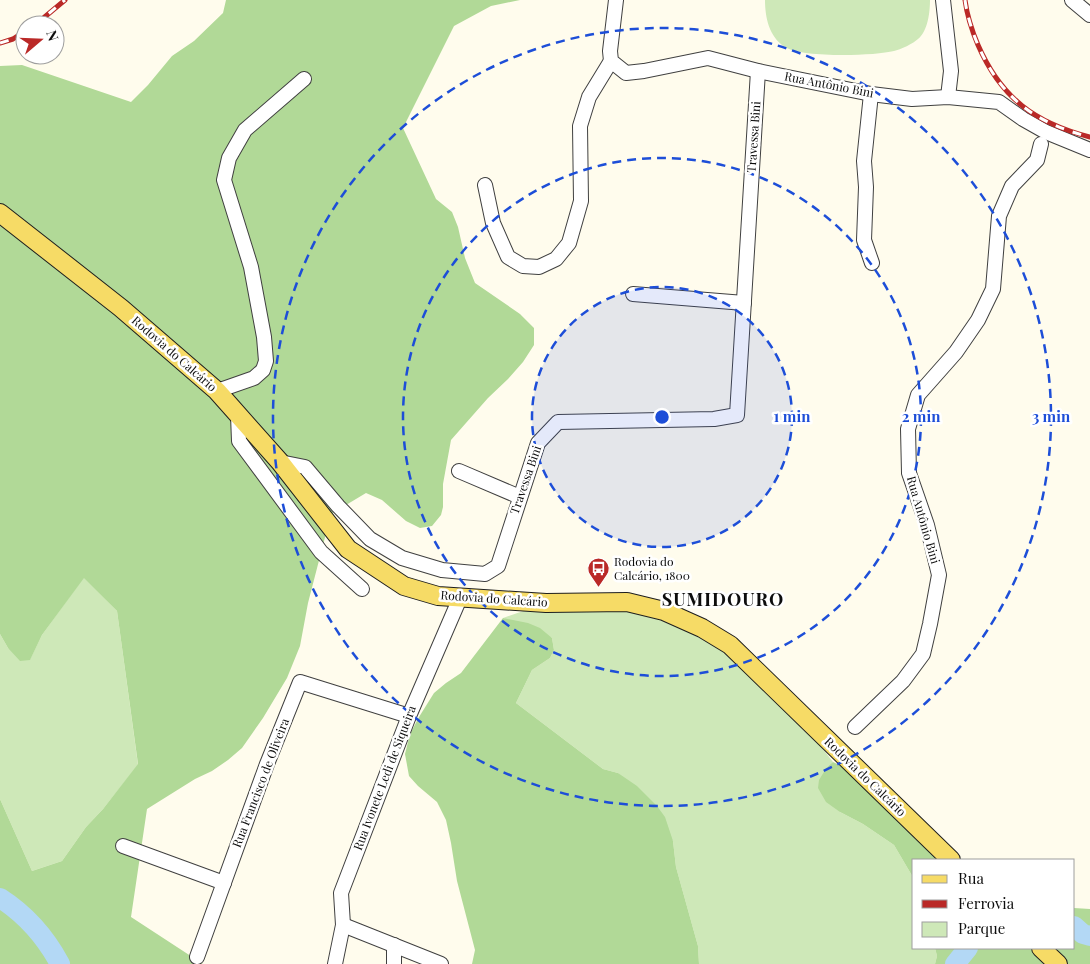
<svg xmlns="http://www.w3.org/2000/svg" width="1090" height="964" font-family="'Playfair Display',serif">
<style>
.green{fill:#cee8b8}
.forest{fill:#b1d997}
.lines{fill:none;stroke-linecap:round;stroke-linejoin:round}
.river{stroke:#b3d8f5;stroke-width:20}
.minor-casing{stroke:#404040;stroke-width:16}
.major-casing{stroke:#1e1e1e;stroke-width:20}
.minor{stroke:#fff;stroke-width:14}
.major{stroke:#f6db66;stroke-width:18}
.rail-casing{stroke:#ba2927;stroke-width:5}
.rail{stroke:#fff;stroke-width:3;stroke-dasharray:9;stroke-linecap:butt}
.ring{fill:none;stroke:#1d4ed8;stroke-width:2.5;stroke-dasharray:9 6}
.labels{text-anchor:middle;stroke-width:5;stroke-linejoin:round;paint-order:stroke}
.street-label{font-size:12px;fill:#0d0d0d;stroke:#fff}
.poi-label{font-size:12px;fill:#0d0d0d;stroke:#fff;text-anchor:start}
.district-label{font-size:18px;font-weight:bold;letter-spacing:1px;fill:#0d0d0d;stroke:#fff}
.centre{fill:#1d4ed8;stroke:#fff;stroke-width:2.5}
.ring-label{font-size:15px;text-anchor:middle;font-weight:bold;fill:#1d4ed8;stroke:#fff;stroke-width:5;stroke-linejoin:round;paint-order:stroke}
</style>
<rect width="100%" height="100%" fill="#fffced"/>
<g class="green">
<path d="M 765,0 L 930,0 C 930,12 928,31 918,39 C 914,43 900,50 894,51 C 874,56 802,58 785,47 C 769,37 765,17 765,0 Z"/>
<polygon points="84,577 117,611 138,765 103,809 86,827 62,861 32,871 0,799 0,634 8,648 30,659 42,635"/>
<polygon points="535,607 636,608 713,640 813,736 833,762 827,767 840,812 863,824 894,845 914,879 914,948 935,948 937,956 935,964 699,964 698,946 676,867 673,841 618,773 603,769 516,703 532,670 550,658 554,650 552,638 503,618"/>
</g>
<g class="forest">
<polygon points="226,0 520,0 491,6 454,26 403,128 436,199 452,212 458,227 465,258 475,283 520,314 534,328 534,345 523,362 508,379 488,398 451,440 443,484 443,507 441,515 432,526 420,528 406,521 382,500 366,493 331,514 308,603 300,646 287,678 263,718 242,748 228,760 212,771 195,779 147,809 131,917 203,964 0,964 0,799 32,871 62,861 86,827 103,809 138,764 117,611 84,578 42,635 30,660 20,661 8,648 0,634 0,66 22,65 131,102 148,85 172,56 194,41 223,13"/>
<polygon points="503,618 528,623 540,628 552,638 554,650 550,658 532,670 516,703 603,769 618,773 637,786 657,806 665,817 673,841 676,867 698,946 699,964 472,964 475,950 457,881 451,843 446,820 437,802 418,786 409,776 405,754 410,734 419,717 434,693 446,683 461,673"/>
<polygon points="833,762 856,773 933,854 937,860 914,860 914,879 894,845 863,824 840,812 826,802 818,788 819,780 827,767"/>
<polygon points="1074,908 1090,909 1090,964 935,964 937,956 935,948 1074,948"/>
</g>
<g class="lines">
<g class="river">
<path d="M 0,898 C 25,914 46,938 60,964"/>
<polyline points="1074,926 1083,934 1090,936"/>
<polyline points="955,964 968,948"/>
</g>
<defs>
<g id="minor">
<polyline points="616,0 610,51 611,61 626,73 644,71 708,58 758,71 871,94 912,99 948,97 999,102 1023,119 1046,132 1090,150"/>
<polyline points="943,0 951,71 948,97"/>
<polyline points="1072,0 1090,15"/>
<polyline points="871,94 864,161 866,187 864,240 872,263"/>
<polyline points="485,185 493,223 508,257 523,266 539,267 556,259 569,243 581,201 580,126 589,97 611,61"/>
<polyline points="633,294 744,303"/>
<polyline points="217,391 254,378 263,370 266,361 264,337 251,267 224,180 229,158 245,130 304,79"/>
<polyline points="238,415 239,441 321,552 362,589"/>
<polyline points="280,462 305,467 338,506 370,539 402,558 442,570 485,574 498,566 538,443 558,422 714,419 737,415 758,71"/>
<polyline points="459,471 520,497"/>
<polyline points="855,727 903,681 923,654 930,624 939,575 927,525 909,473 908,429 918,395 956,352 978,320 993,289 999,216 1012,186 1037,160 1041,144"/>
<polyline points="123,846 224,883"/>
<polyline points="343,925 441,964"/>
<polyline points="197,957 267,764 300,682 409,716"/>
<polyline points="335,964 343,925 341,893 409,716 460,598"/>
<polyline points="394,964 394,945"/>
</g>
<g id="major">
<polyline points="0,213 121,308 217,391 280,462 348,549 404,586 438,596 546,603 627,602 664,611 702,628 730,645 951,860"/>
<polyline points="1041,948 1058,964"/>
</g>
</defs>
<use href="#minor" class="minor-casing"/>
<use href="#major" class="major-casing"/>
<use href="#minor" class="minor"/>
<use href="#major" class="major"/>
<defs>
<g id="rail">
<path d="M 965,0 C 967,15 972,31 978,45 C 1001,98 1035,123 1090,137"/>
<polyline points="35,25 65,0"/>
<polyline points="0,43 13,39 25,31"/>
</g>
</defs>
<use href="#rail" class="rail-casing"/>
<use href="#rail" class="rail"/>
</g>
<circle cx="662" cy="417" r="130" fill="#1d4ed8" fill-opacity=".12"/>
<g class="ring">
<circle cx="662" cy="417" r="130"/>
<circle cx="662" cy="417" r="259"/>
<circle cx="662" cy="417" r="389"/>
</g>
<defs>
<symbol id="bus-pin" viewBox="-11 -11 22 30"><path d="M0 17L-7.5 6A9.5 9.5 0 1 1 7.5 6Z" fill="#ba2927" stroke="#fff"/><path d="M-5-6H5V4H4V6H2V4H-2V6H-4V4H-5ZM-3.5-4V0h7V-4ZM-3.5 1.2v1.5H-2V1.2ZM2 1.2v1.5H3.5V1.2Z" fill="#fff"/></symbol>
</defs>
<g fill-rule="evenodd">
<use href="#bus-pin" x="586" y="556" width="25" height="34"/>
</g>
<g class="labels">
<g class="street-label">
<text transform="translate(829 85) rotate(11)" y="4">Rua Antônio Bini</text>
<text transform="translate(754 137) rotate(-86)" y="4">Travessa Bini</text>
<text transform="translate(174 354) rotate(41)" y="4">Rodovia do Calcário</text>
<text transform="translate(526 480) rotate(-71)" y="4">Travessa Bini</text>
<text transform="translate(923 520) rotate(74)" y="4">Rua Antônio Bini</text>
<text transform="translate(494 599) rotate(4)" y="4">Rodovia do Calcário</text>
<text transform="translate(865 777) rotate(44)" y="4">Rodovia do Calcário</text>
<text transform="translate(385 778) rotate(-69)" y="4">Rua Ivonete Ledi de Siqueira</text>
<text transform="translate(261 783) rotate(-69)" y="4">Rua Francisco de Oliveira</text>
</g>
<g class="poi-label">
<text x="614" y="566">Rodovia do<tspan x="614" dy="14">Calcário, 1800</tspan></text>
</g>
<g class="district-label">
<text x="723" y="606">SUMIDOURO</text>
</g>
</g>
<circle cx="662" cy="417" r="8" class="centre"/>
<g class="ring-label">
<text x="792" y="422">1 min</text>
<text x="921" y="422">2 min</text>
<text x="1051" y="422">3 min</text>
</g>
<rect x="912" y="859" width="162" height="90" fill="#ffffff" stroke="#9e9e9e"/>
<rect x="922" y="875" width="25" height="8" fill="#f6db66" stroke="#9e9e9e"/>
<text x="958" y="884" font-size="15" fill="#0d0d0d">Rua</text>
<rect x="922" y="900" width="25" height="8" fill="#ba2927" stroke="#9e9e9e"/>
<text x="958" y="909" font-size="15" fill="#0d0d0d">Ferrovia</text>
<rect x="922" y="922" width="25" height="15" fill="#cee8b8" stroke="#9e9e9e"/>
<text x="958" y="934" font-size="15" fill="#0d0d0d">Parque</text>
<g transform="translate(40 40) rotate(71)"><circle r="24" fill="#ffffff" stroke="#9e9e9e"/>
<path d="M0-4L9 19L0 12L-9 19Z" fill="#ba2927"/>
<text y="-8" font-size="14" font-weight="bold" text-anchor="middle" fill="#0d0d0d">N</text>
</g>
</svg>
